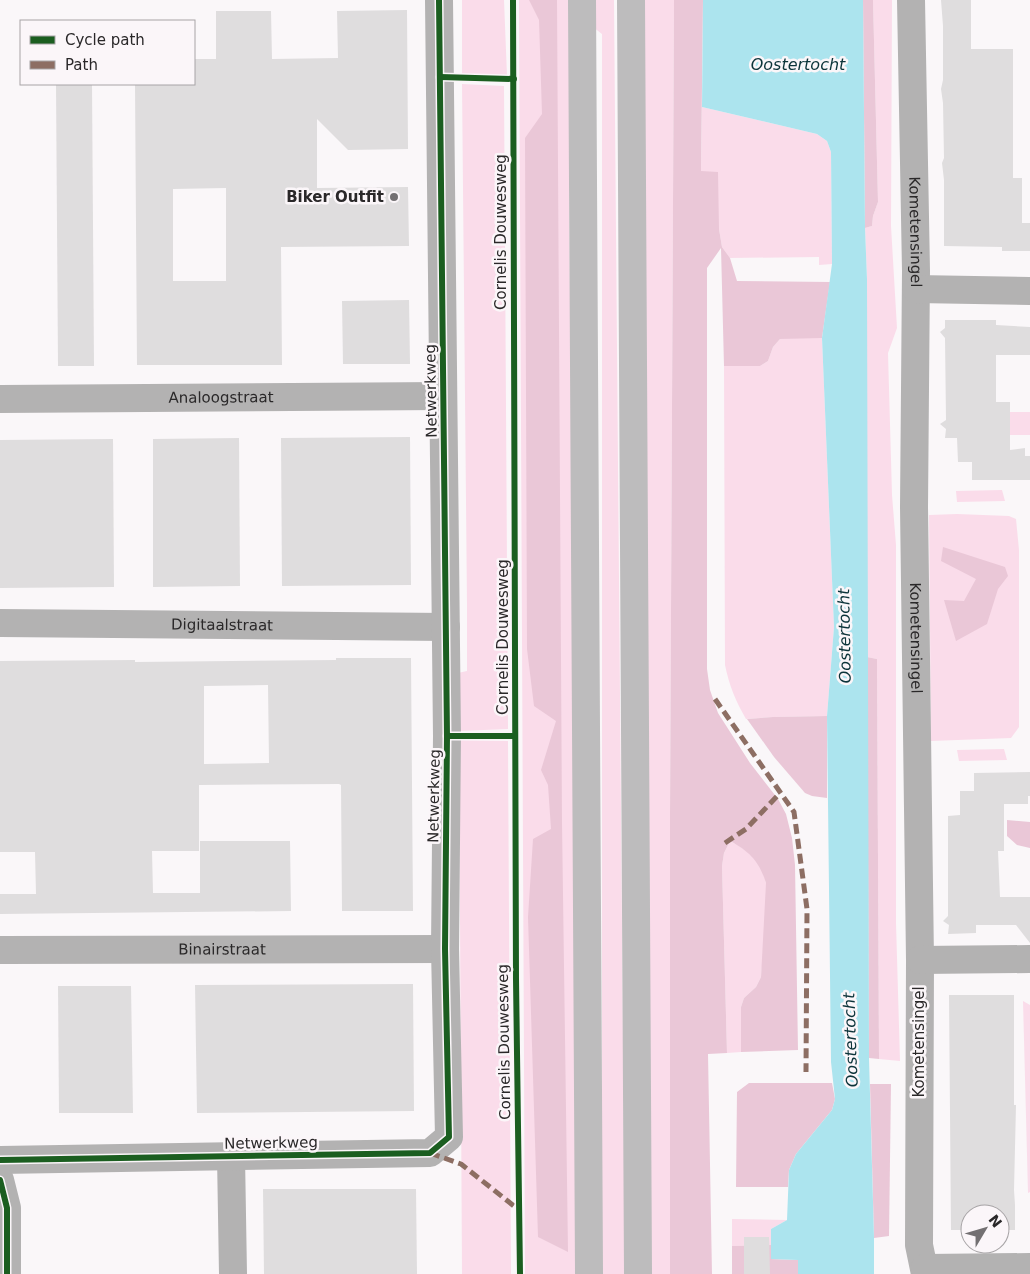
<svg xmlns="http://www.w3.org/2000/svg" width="1030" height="1274" font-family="'DejaVu Sans',sans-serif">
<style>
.green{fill:#fadcea}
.forest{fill:#eac7d7}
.water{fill:#ace4ee}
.building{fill:#dfddde;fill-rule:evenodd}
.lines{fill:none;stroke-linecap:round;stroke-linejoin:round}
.street{stroke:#b3b2b2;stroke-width:28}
.secondary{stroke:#bdbcbd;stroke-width:28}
.quiet{stroke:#8d6e63;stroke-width:5;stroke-dasharray:10 5;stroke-linecap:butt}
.cycleway-casing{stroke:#fbf6f9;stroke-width:9}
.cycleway{stroke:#1b5e20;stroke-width:6}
.poi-dot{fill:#737072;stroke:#fbf6f9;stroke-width:2}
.labels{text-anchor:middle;stroke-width:5;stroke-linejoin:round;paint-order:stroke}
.poi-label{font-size:15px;font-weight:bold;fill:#2a2829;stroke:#fbf6f9;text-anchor:end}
.street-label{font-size:15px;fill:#2a2829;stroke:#fbf6f9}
.water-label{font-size:16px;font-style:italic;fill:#0c343a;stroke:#fbf6f9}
</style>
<rect width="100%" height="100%" fill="#faf7f9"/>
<g class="green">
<polygon points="462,0 504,0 507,76 462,74"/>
<polygon points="519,0 569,0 569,215 573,542 578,1274 525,1274"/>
<polygon points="592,0 614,0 625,1274 602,1274 602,34 593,27"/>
<polygon points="644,0 674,0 670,816 670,1274 651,1274"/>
<polygon points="873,0 892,0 891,226 897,328 888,353 892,495 896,545 896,923 900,1061 879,1059 877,659 867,657 867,279 865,228 872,226 873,216 878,202"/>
<polygon points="462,84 504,86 508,729 459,731 458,673 467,671 467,605"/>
<polygon points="702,107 817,134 827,141 831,152 832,264 819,265 819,257 730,258 722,247 719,229 701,171"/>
<path d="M 786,338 L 822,338 L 834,627 L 827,716 L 773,717 L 746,719 C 736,702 729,685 725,665 L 724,366 L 760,366 L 768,361 L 773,347 L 780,339 Z"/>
<polygon points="1010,412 1030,412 1030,435 1006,435"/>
<polygon points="1002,490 1005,501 957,502 956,491"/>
<polygon points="957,514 1009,516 1016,519 1019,550 1019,727 1011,738 931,741 929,515"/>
<polygon points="459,740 508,741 511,1274 462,1274"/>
<polygon points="1004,749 1007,760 959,761 957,750"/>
<path d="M 730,841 C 743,848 755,855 762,869 C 773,890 763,951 761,977 L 756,987 L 744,998 L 741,1007 L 741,1052 L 727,1053 L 722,866 L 724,853 Z"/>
<polygon points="1023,1001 1030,1005 1030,1192 1028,1193"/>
<polygon points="732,1219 787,1220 771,1229 771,1245 732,1246"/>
</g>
<g class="forest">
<polygon points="529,0 557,0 562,823 568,1252 538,1237 528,917 533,839 551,829 548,785 541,770 556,721 534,706 527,649 525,138 542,114 539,20"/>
<path d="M 674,0 L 703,0 L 701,171 L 718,172 L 719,229 L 722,247 L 730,258 L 737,281 L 830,282 L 822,338 L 780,339 L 773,347 L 768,361 L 760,366 L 724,366 L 721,248 L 707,268 L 707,669 L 710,690 L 718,713 L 750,763 L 778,799 L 786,814 L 792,838 L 795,865 L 798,1050 L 741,1052 L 741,1007 L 744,998 L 756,987 L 761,977 L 766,883 C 759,861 750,852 730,841 L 724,853 L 722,866 L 727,1053 L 708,1054 L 712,1274 L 670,1274 L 670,816 Z"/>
<polygon points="863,0 873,0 878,202 873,216 872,226 865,228"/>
<polygon points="943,547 1005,567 1008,576 998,589 987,624 956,641 944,600 964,601 976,579 941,561"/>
<polygon points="867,657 877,659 879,1059 869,1058"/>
<polygon points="827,716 827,798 812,796 805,793 774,757 747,719 773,717"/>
<polygon points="1007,820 1030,822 1030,848 1017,845 1007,836"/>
<polygon points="749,1083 832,1083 835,1099 832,1110 796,1154 789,1170 788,1187 736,1187 737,1092"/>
<polygon points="891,1084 889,1236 874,1238 870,1084"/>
<polygon points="771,1245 771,1259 798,1260 798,1274 732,1274 732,1246"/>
</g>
<polygon class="water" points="703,0 863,0 865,228 867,279 869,1058 874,1238 874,1274 798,1274 798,1260 771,1259 771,1229 787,1220 789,1170 796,1154 832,1110 835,1099 831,1062 827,716 834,627 822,338 832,264 831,152 827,141 817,134 702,107"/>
<g class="building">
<polygon points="941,0 971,0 971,49 1013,49 1013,178 1022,178 1022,223 1030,223 1030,251 1002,251 1002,247 944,246 944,180 942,163 944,158 943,103 941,89 943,80 943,26"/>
<path d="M 407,10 L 408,149 L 348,150 L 317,119 L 317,188 L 408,187 L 409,246 L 281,247 L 282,365 L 137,365 L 135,84 L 194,84 L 194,59 L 216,59 L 216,11 L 271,11 L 272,59 L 338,58 L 337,11 ZM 226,188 L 226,281 L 173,281 L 173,189 Z"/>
<polygon points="56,84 92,84 94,366 58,366"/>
<polygon points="409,300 410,364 343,364 342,301"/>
<polygon points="945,320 996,320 996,325 1030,327 1030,355 996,355 996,402 1010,402 1010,450 1025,448 1025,456 1030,456 1030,480 972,480 972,462 958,462 957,438 945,438 946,429 940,424 946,420 945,338 940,332 945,328"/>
<polygon points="410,437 411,585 282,586 281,438"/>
<polygon points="239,438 240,586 153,587 153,439"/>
<polygon points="113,439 114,587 0,588 0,440"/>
<path d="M 336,658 L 411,658 L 413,911 L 342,911 L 341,785 L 339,784 L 199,785 L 199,851 L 152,851 L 153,893 L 200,893 L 200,841 L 290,841 L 291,911 L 0,914 L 0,894 L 36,894 L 35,852 L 0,852 L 0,661 L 135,660 L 135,662 L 336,660 ZM 268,685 L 269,763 L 204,764 L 204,686 Z"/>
<polygon points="1030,772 1030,796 1028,796 1028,804 1004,804 1004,851 998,851 1000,897 1030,897 1030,943 1016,925 976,925 976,933 948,934 949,925 943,921 948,916 948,816 960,815 960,791 974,791 974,773"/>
<polygon points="413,984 414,1111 197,1113 195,985"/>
<polygon points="58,986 131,986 133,1113 59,1113"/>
<polygon points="949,995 1014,995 1014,1105 1016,1105 1014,1190 1015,1205 1015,1230 1000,1230 1000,1214 970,1214 970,1230 951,1230"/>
<polygon points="263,1189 416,1189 417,1274 264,1274"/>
<polygon points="744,1237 769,1237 770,1274 744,1274"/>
</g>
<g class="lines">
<g class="street">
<path id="s1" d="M 911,0 L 916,271 L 914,507 L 920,960 L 919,1245 L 925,1274"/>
<polyline points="916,289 1030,291"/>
<path id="s2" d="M 0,399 L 443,396"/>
<path id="s3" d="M 0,623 L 446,627"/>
<path id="s4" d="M 0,950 L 445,949"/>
<polyline points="920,960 1030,959"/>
<polyline points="231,1156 233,1274"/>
<polyline points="0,1160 430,1153 449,1137 445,949 447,736 439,0"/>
<polyline points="0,1180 7,1208 7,1274"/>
<polyline points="925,1268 1030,1267"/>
</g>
<g class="secondary">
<polyline points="582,0 589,1274"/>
<polyline points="631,0 638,1274"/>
</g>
<g class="quiet">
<polyline points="715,699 794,812 807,909 806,1072"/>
<polyline points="725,843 746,829 780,793"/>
<polyline points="430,1153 461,1164 519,1210"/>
</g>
<defs>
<g id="cycleway">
<polyline points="513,0 516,979 520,1274"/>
<polyline points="440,77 514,79"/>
<polyline points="447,736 515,736"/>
<polyline points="0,1160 430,1153 449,1137 445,949 447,736 439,0"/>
<polyline points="0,1180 7,1208 7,1274"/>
</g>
</defs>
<use href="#cycleway" class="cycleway-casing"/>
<use href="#cycleway" class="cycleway"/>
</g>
<circle class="poi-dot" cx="394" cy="197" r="5"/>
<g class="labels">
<g class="poi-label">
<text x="384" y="202">Biker Outfit</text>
</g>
<g class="street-label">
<text transform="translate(501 232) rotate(-90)" y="5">Cornelis Douwesweg</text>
<text dy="5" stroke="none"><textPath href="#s1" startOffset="232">Kometensingel</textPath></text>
<text transform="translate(431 391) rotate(-91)" y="5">Netwerkweg</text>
<text dy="5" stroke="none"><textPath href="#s2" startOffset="221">Analoogstraat</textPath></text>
<text dy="5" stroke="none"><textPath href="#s3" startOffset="222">Digitaalstraat</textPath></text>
<text transform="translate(503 637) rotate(-90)" y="5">Cornelis Douwesweg</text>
<text dy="5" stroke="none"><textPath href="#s1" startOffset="638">Kometensingel</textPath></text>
<text transform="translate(434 796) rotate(-89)" y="5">Netwerkweg</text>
<text dy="5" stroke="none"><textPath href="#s4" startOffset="222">Binairstraat</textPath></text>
<text transform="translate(504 1042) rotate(-91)" y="5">Cornelis Douwesweg</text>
<text transform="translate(919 1042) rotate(-90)" y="5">Kometensingel</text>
<text transform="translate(271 1143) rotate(-1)" y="5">Netwerkweg</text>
</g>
<g class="water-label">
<text x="798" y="70">Oostertocht</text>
<text transform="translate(844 636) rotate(-91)" y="6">Oostertocht</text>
<text transform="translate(850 1040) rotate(-92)" y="6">Oostertocht</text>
</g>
</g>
<rect x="20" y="20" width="175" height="65" fill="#fbf6f9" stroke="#a7a4a6"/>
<rect x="30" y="36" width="25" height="8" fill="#1b5e20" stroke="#a7a4a6"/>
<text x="65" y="45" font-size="15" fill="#2a2829">Cycle path</text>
<rect x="30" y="61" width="25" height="8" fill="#8d6e63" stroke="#a7a4a6"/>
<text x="65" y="70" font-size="15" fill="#2a2829">Path</text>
<g transform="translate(985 1229) rotate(52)"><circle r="24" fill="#fbf6f9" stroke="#a7a4a6"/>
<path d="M0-4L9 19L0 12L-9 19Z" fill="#737072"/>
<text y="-8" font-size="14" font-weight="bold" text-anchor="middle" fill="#2a2829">N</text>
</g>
</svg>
